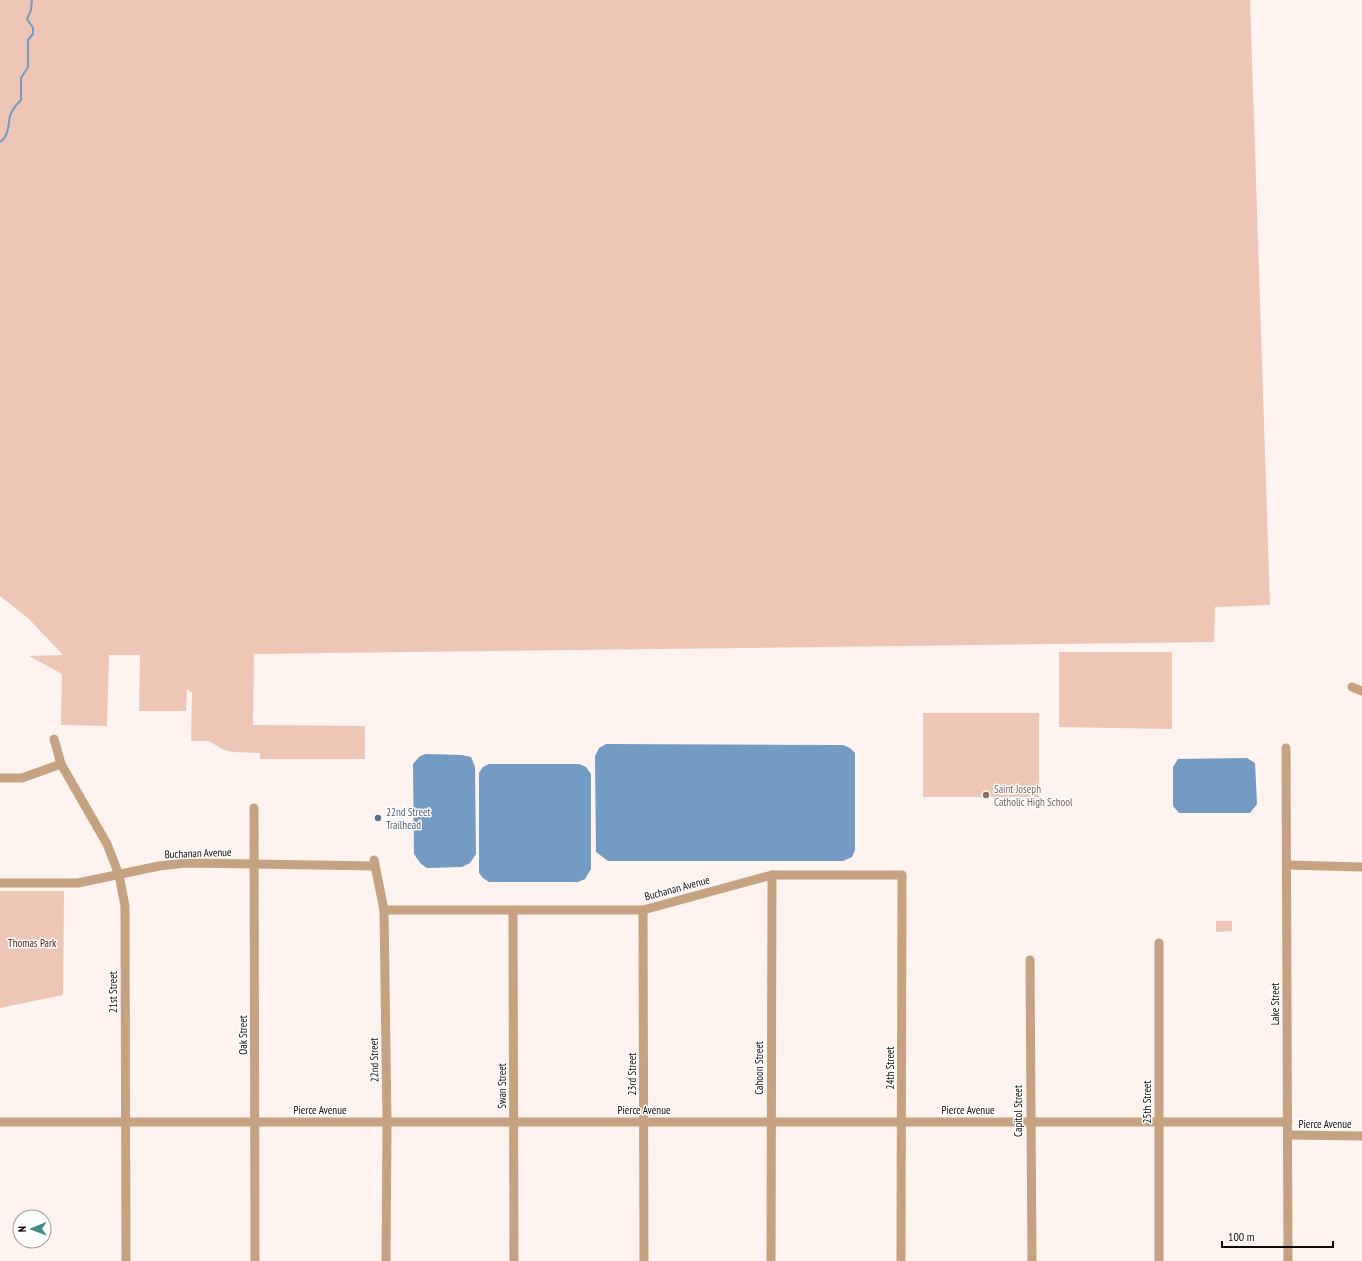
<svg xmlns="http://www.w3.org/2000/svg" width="1362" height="1261" font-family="'PT Sans Narrow',sans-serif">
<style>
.green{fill:#edc6b6}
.water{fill:#739bc3}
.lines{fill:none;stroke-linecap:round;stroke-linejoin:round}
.stream{stroke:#739bc3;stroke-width:2}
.minor{stroke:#c4a282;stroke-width:9}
.education-dot{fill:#8d6e63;stroke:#fff;stroke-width:1.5}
.service-dot{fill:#5c6f8a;stroke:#fff;stroke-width:1.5}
.labels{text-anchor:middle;stroke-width:3;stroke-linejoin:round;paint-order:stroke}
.education-label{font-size:11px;fill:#785e54;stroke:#fff;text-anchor:start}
.service-label{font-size:11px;fill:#4e5e75;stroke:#fff;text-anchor:start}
.street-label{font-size:11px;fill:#0f0a08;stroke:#fff}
.park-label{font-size:11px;fill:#4c1a03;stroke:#fff}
</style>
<rect width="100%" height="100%" fill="#fef3ef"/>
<g class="green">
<polygon points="0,0 1250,0 1270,605 1215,607 1214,642 254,654 253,725 365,726 365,759 260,759 260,753 232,752 222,749 209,741 191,741 192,693 187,689 186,711 139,711 140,655 109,655 107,726 61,725 62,674 29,656 63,655 28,618 0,596"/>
<polygon points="1059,652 1172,652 1172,729 1059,727"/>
<rect x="923" y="713" width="116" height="84"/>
<polygon points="0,891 64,891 63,995 0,1008"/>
<polygon points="1216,921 1232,921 1232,931 1216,932"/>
</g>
<g class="water">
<polygon points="606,744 843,745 850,748 855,753 855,850 852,857 843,861 608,861 596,852 595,756 599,748"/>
<polygon points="426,754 462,755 471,757 475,767 476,854 470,863 462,867 427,868 421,864 414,854 413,764 420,756"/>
<polygon points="1247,758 1255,763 1257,804 1250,813 1179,813 1173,806 1173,767 1178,759"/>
<polygon points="489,764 579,764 586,767 591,774 591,869 585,879 578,882 489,882 483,878 479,873 479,773 483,767"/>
</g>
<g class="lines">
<path class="stream" d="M 0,142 C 9,136 8,125 10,116 C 12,109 17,104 21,100 L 21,78 L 28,67 L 28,40 L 33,34 L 33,28 L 27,19 L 31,10 L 32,0"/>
<g class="minor">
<polyline points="1352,687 1362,691"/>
<polyline points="54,739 61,764 107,844 119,875 125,906 126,1261"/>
<polyline points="1286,748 1288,1261"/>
<polyline points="0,778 22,778 61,764"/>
<polyline points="254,808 255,1261"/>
<polyline points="374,860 384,910 387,1122 386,1261"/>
<polyline points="1287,865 1362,867"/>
<polyline points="0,883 78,883 159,866 186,863 374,866"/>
<polyline points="384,910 643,910 772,875 902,875 901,1261"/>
<polyline points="513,910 514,1261"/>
<polyline points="643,910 644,1261"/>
<polyline points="1159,943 1159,1261"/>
<polyline points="1030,960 1032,1261"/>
<polyline points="0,1122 1288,1122"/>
<polyline points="1288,1135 1362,1136"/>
<polyline points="771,1261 772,875"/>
</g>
</g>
<circle class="education-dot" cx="986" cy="795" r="4"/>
<circle class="service-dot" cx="378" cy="818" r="4"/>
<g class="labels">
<g class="education-label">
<text x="994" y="793">Saint Joseph<tspan x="994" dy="13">Catholic High School</tspan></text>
</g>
<g class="service-label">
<text x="386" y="816">22nd Street<tspan x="386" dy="13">Trailhead</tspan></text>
</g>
<g class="street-label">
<text transform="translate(198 853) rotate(-2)" y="4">Buchanan Avenue</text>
<text transform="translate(677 888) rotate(-15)" y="4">Buchanan Avenue</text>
<text transform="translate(113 992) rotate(-90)" y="4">21st Street</text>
<text transform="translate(1275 1004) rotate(-90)" y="4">Lake Street</text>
<text transform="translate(243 1035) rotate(-90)" y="4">Oak Street</text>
<text transform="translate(374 1060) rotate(-91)" y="4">22nd Street</text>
<text transform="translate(759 1068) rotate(-90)" y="4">Cahoon Street</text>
<text transform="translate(890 1068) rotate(-90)" y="4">24th Street</text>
<text transform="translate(632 1074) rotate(-90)" y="4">23rd Street</text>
<text transform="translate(502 1086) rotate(-90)" y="4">Swan Street</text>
<text transform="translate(1147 1102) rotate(-90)" y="4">25th Street</text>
<text x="320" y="1114">Pierce Avenue</text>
<text x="644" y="1114">Pierce Avenue</text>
<text x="968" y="1114">Pierce Avenue</text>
<text transform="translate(1018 1111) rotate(-90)" y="4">Capitol Street</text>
<text x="1325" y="1128">Pierce Avenue</text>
</g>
<g class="park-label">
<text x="32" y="947">Thomas Park</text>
</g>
</g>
<g transform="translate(32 1229) rotate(269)"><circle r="19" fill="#ffffff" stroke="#9f9d9c"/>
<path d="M0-3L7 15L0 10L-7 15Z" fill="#448b8c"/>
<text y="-6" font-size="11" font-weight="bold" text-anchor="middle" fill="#0f0a08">N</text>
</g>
<path d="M1222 1241v6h111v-6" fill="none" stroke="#0f0a08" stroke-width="2"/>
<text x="1228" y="1241" font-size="12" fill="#0f0a08" stroke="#ffffff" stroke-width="3" paint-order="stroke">100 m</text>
</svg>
